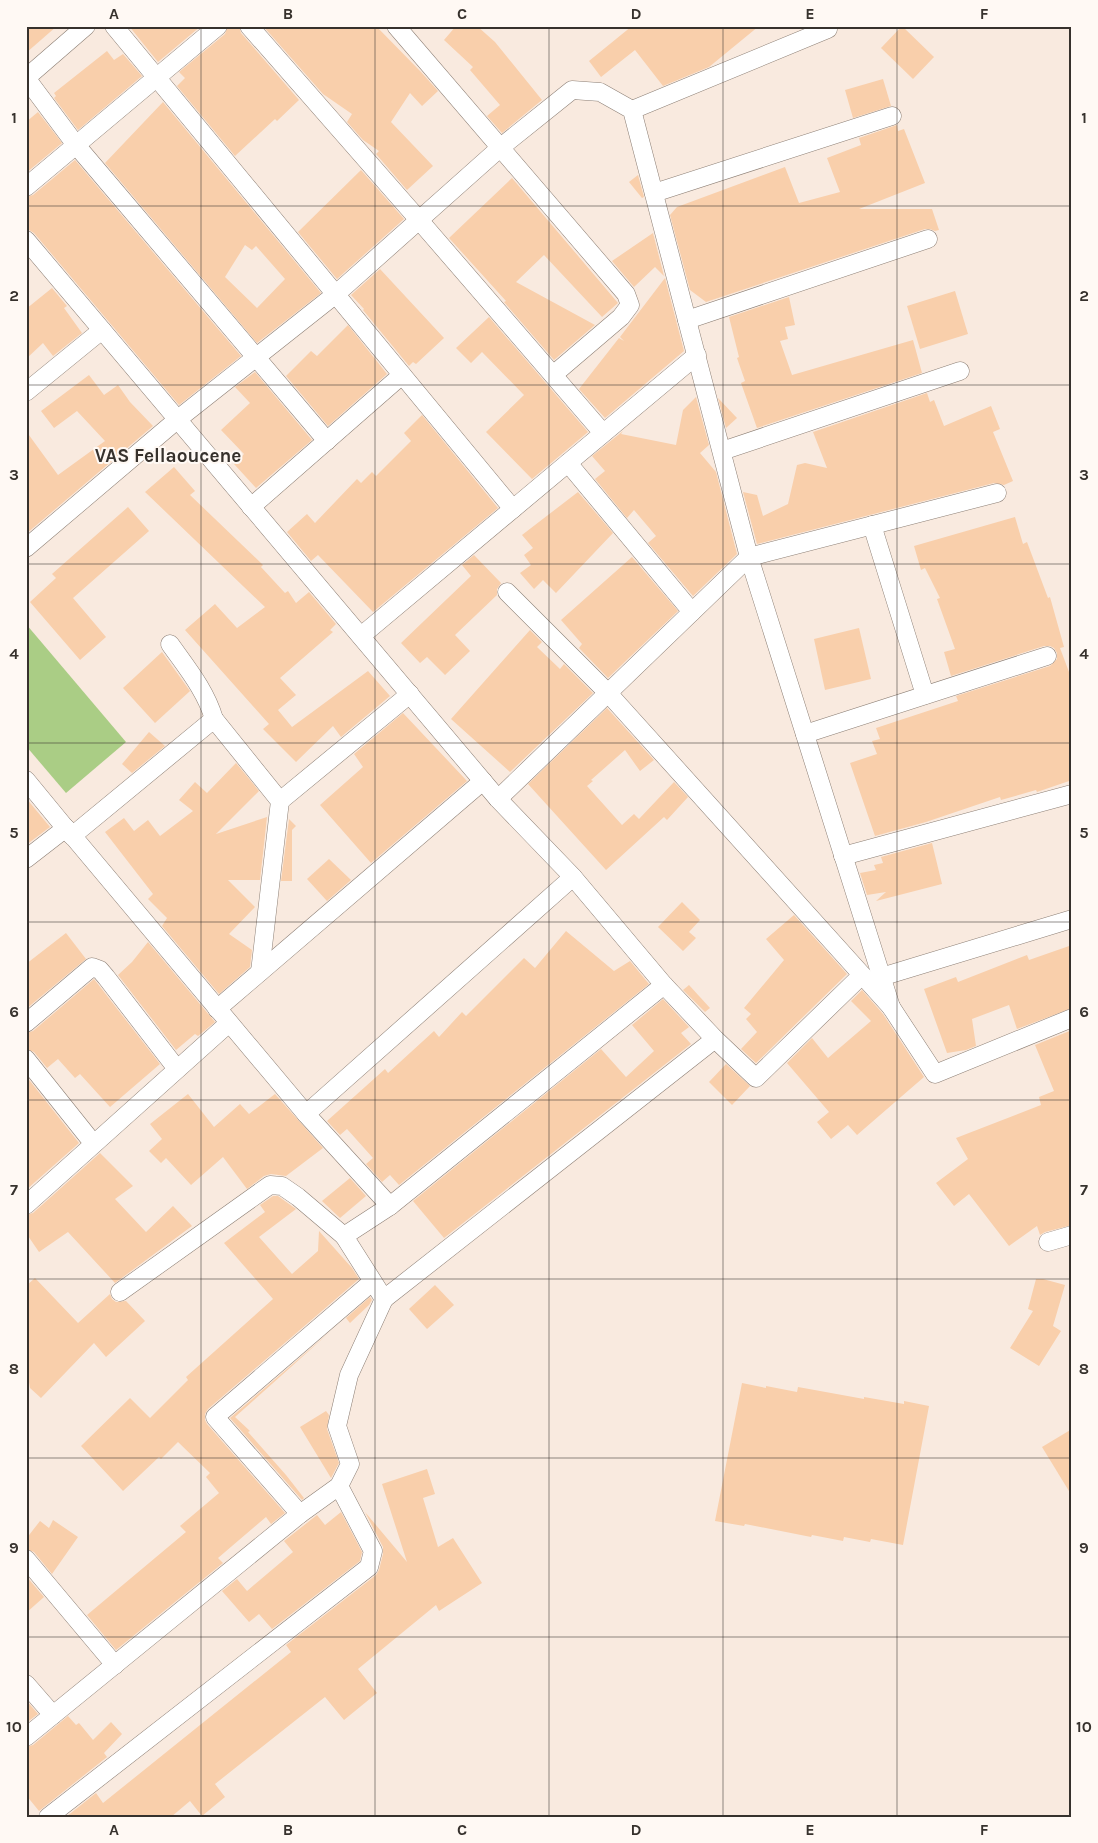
<svg xmlns="http://www.w3.org/2000/svg" width="1098" height="1843" font-family="Karla,sans-serif">
<style>
.green{fill:#aacd85}
.building{fill:#f9cfab;fill-rule:evenodd}
.lines{fill:none;stroke-linecap:round;stroke-linejoin:round}
.minor-casing{stroke:#8c7f75;stroke-width:19}
.minor{stroke:#fff;stroke-width:18}
.grid{fill:none;stroke:#37322d;stroke-width:1;stroke-opacity:0.55}
.labels{text-anchor:middle;stroke-width:4;stroke-linejoin:round;paint-order:stroke}
.quarter-label{font-size:19px;font-weight:bold;fill:#37322d;stroke:#fff9f4}
.neatline{fill:none;stroke:#37322d;stroke-width:2}
.grid-label{font-size:16px;text-anchor:middle;font-weight:bold;fill:#37322d}
</style>
<rect width="100%" height="100%" fill="#f9eadf"/>
<polygon class="green" points="26,624 126,742 66,793 26,746"/>
<g class="building">
<polygon points="26,26 57,26 26,53"/>
<polygon points="129,26 201,26 158,62"/>
<polygon points="228,26 239,26 241,33 299,100 277,121 275,119 235,156 177,86 185,78 179,72 225,34"/>
<polygon points="263,26 376,26 421,72 438,91 422,106 410,93 391,122 433,166 407,190 376,154 379,151 363,140 347,122 352,114 323,94"/>
<polygon points="456,26 477,26 495,42 542,100 502,133 487,116 500,105 470,70 473,67 444,40"/>
<polygon points="632,26 759,26 709,67 663,86 635,50 601,77 589,61"/>
<polygon points="902,26 934,57 913,79 881,48"/>
<polygon points="107,51 114,60 123,54 142,76 78,130 54,98 56,96 54,93"/>
<polygon points="883,79 891,106 853,118 845,90"/>
<path d="M 163,102 L 321,293 L 257,343 L 105,163 ZM 245,245 L 252,250 L 256,246 L 285,279 L 257,308 L 225,277 Z"/>
<polygon points="38,112 62,143 26,173 26,122"/>
<polygon points="897,125 898,131 904,129 925,183 859,209 932,209 939,230 935,231 930,229 925,229 706,302 690,290 670,215 677,207 785,167 799,203 840,192 827,158 861,145 859,138"/>
<polygon points="75,160 241,356 179,405 34,233 26,228 26,197 33,195"/>
<polygon points="361,170 404,219 337,279 298,232"/>
<polygon points="638,175 644,197 642,198 629,182"/>
<polygon points="512,178 618,303 602,317 544,255 516,282 595,325 554,360 504,302 506,301 449,238"/>
<polygon points="653,233 664,276 655,267 634,287 612,261"/>
<polygon points="380,269 444,338 416,364 413,362 409,366 363,310 364,309 351,295"/>
<polygon points="665,278 684,351 605,418 579,389 619,338 624,341 620,337"/>
<polygon points="52,288 67,306 64,308 82,333 53,356 43,343 26,359 26,309"/>
<polygon points="955,291 968,334 920,349 907,306"/>
<polygon points="789,297 795,325 785,327 788,339 780,341 792,375 913,340 922,373 757,428 741,383 745,381 737,358 739,357 729,317"/>
<polygon points="489,317 588,432 532,479 486,432 524,395 482,352 471,363 456,348"/>
<polygon points="348,325 387,374 328,426 286,376 311,351 317,356"/>
<polygon points="255,372 312,440 256,488 234,464 244,454 221,430 250,403 235,387"/>
<polygon points="89,375 104,395 118,385 130,402 153,426 26,534 26,431 58,475 105,441 77,411 54,428 41,411"/>
<polygon points="927,393 930,402 934,400 944,426 991,406 1000,429 993,432 1013,481 1004,485 994,483 757,544 743,492 757,495 763,516 788,504 797,465 805,463 827,468 813,432"/>
<polygon points="696,397 709,445 700,453 716,472 737,554 693,596 648,543 656,536 634,510 627,518 595,479 605,471 592,456 623,431 621,434 676,445 683,410"/>
<polygon points="718,398 737,418 726,428"/>
<polygon points="422,415 498,508 373,612 318,555 311,561 287,532 307,514 315,523 357,479 361,483 372,472 376,476 411,441 404,433"/>
<polygon points="174,467 195,491 190,495 263,565 261,567 285,593 288,591 296,603 309,592 336,624 330,630 333,632 280,678 296,695 278,710 292,727 368,671 390,696 341,737 333,726 296,762 263,729 269,724 185,630 215,604 237,628 265,607 145,492"/>
<polygon points="578,492 613,533 556,593 543,580 534,589 520,573 531,565 524,555 533,548 522,535"/>
<polygon points="128,507 149,531 73,598 106,637 80,660 30,602 56,578 52,574"/>
<polygon points="1015,517 1023,544 1027,542 1048,598 1050,597 1064,647 1060,648 1072,680 1072,780 1037,792 1036,790 1001,800 1000,797 926,822 875,836 850,763 877,754 872,741 880,739 876,728 958,701 956,696 1050,666 1057,659 1057,653 1054,648 1050,646 1044,646 951,676 944,652 955,649 937,599 940,598 925,568 921,570 914,546"/>
<polygon points="474,555 501,583 497,589 497,595 455,635 470,651 445,675 427,657 420,663 401,643 471,576 462,565"/>
<polygon points="632,557 678,611 608,678 579,648 582,644 561,620"/>
<polygon points="859,628 871,679 825,690 814,639"/>
<polygon points="530,630 542,642 537,647 560,669 564,664 593,693 510,772 451,719"/>
<polygon points="162,652 190,691 155,723 123,688"/>
<polygon points="607,708 654,760 640,771 625,750 591,780 593,781 587,786 622,825 634,814 639,819 674,782 688,797 667,820 664,817 606,870 528,784"/>
<polygon points="403,713 467,781 371,863 320,805 363,767 354,754"/>
<polygon points="149,732 165,746 132,773 122,764"/>
<polygon points="236,763 259,791 216,834 267,817 260,880 228,880 255,907 229,934 252,950 250,967 219,994 162,926 167,918 148,899 153,894 105,832 124,818 134,831 148,820 160,836 193,811 179,800 195,782 207,793"/>
<polygon points="26,798 50,827 26,845"/>
<polygon points="289,819 296,826 292,830 292,881 281,881"/>
<polygon points="932,843 942,884 876,901 886,892 867,895 860,873 876,870 874,865 883,863 881,857"/>
<polygon points="329,859 351,880 327,901 307,879"/>
<polygon points="682,902 700,920 689,932 696,938 683,951 658,927"/>
<polygon points="794,915 847,974 756,1063 741,1049 757,1032 746,1019 751,1014 744,1008 784,960 766,939"/>
<polygon points="566,931 614,971 630,961 649,984 399,1185 390,1175 382,1182 366,1164 373,1158 347,1129 340,1135 327,1121 385,1069 388,1073 434,1031 439,1037 462,1012 466,1016 524,958 535,968"/>
<polygon points="66,933 86,959 26,1009 26,964"/>
<polygon points="148,942 215,1022 198,1036 195,1034 176,1050 118,975 132,962"/>
<polygon points="1072,945 1072,1008 1017,1029 1009,1005 972,1019 976,1046 966,1050 947,1053 924,989 956,977 958,982 1027,955 1029,960"/>
<polygon points="94,979 160,1064 110,1107 80,1074 75,1078 58,1059 47,1068 34,1052 26,1049 26,1033 33,1031"/>
<polygon points="689,985 710,1008 705,1012 683,990"/>
<polygon points="862,990 883,1014 924,1077 857,1135 848,1125 831,1139 817,1122 829,1112 787,1063 812,1038 828,1058 871,1021 851,1001"/>
<polygon points="663,999 689,1027 681,1033 691,1044 444,1238 413,1201 601,1049 626,1077 654,1051 632,1025"/>
<polygon points="1072,1030 1072,1225 1045,1232 1040,1235 1037,1226 1009,1246 969,1194 954,1206 936,1183 968,1159 956,1138 1041,1105 1039,1097 1054,1091 1035,1045"/>
<polygon points="726,1064 750,1086 732,1105 709,1082"/>
<polygon points="26,1076 79,1143 26,1190"/>
<polygon points="188,1094 214,1127 240,1104 249,1114 275,1094 323,1148 286,1176 271,1174 264,1176 247,1189 223,1157 191,1185 166,1158 161,1163 149,1151 162,1139 150,1124"/>
<polygon points="100,1153 133,1186 115,1199 146,1232 173,1206 192,1226 115,1283 68,1232 39,1252 26,1233 26,1215 33,1213"/>
<polygon points="350,1178 366,1196 340,1218 322,1201"/>
<polygon points="273,1196 278,1196 296,1209 259,1237 292,1274 318,1251 319,1231 352,1268 359,1279 208,1409 205,1414 205,1420 207,1424 285,1513 271,1524 266,1517 218,1558 223,1563 116,1650 87,1615 186,1532 180,1526 219,1493 206,1477 210,1473 178,1442 161,1459 159,1457 123,1491 81,1446 130,1398 150,1418 188,1380 186,1377 273,1299 224,1243 265,1212 260,1205"/>
<polygon points="35,1278 78,1323 110,1294 112,1299 116,1302 126,1301 145,1321 106,1357 94,1343 41,1398 30,1388 28,1376 26,1377 26,1286"/>
<polygon points="1036,1279 1043,1279 1065,1285 1053,1326 1061,1331 1039,1366 1010,1348 1033,1311 1028,1309"/>
<polygon points="435,1285 454,1305 427,1329 409,1309"/>
<polygon points="370,1297 372,1300 369,1305 350,1323 346,1318"/>
<polygon points="330,1332 235,1417 250,1431 248,1432 286,1475 304,1498 302,1500 230,1418"/>
<polygon points="742,1383 766,1388 766,1386 797,1392 798,1387 864,1399 864,1397 904,1404 904,1401 929,1406 903,1545 871,1539 870,1542 844,1537 843,1541 812,1535 811,1537 745,1524 744,1526 715,1521"/>
<polygon points="326,1411 329,1415 327,1429 339,1463 331,1478 300,1427"/>
<polygon points="1072,1429 1072,1496 1042,1447"/>
<polygon points="427,1469 435,1494 423,1498 438,1547 453,1538 482,1583 439,1611 436,1605 358,1669 377,1693 344,1720 325,1697 215,1784 225,1797 202,1816 190,1801 171,1817 66,1817 96,1793 103,1803 291,1652 286,1645 376,1575 379,1570 383,1554 383,1547 365,1512 407,1562 382,1484"/>
<polygon points="341,1512 362,1552 360,1561 272,1629 259,1614 249,1622 222,1591 237,1579 247,1591 293,1552 284,1541 317,1515 325,1525"/>
<polygon points="53,1520 78,1537 52,1574 34,1552 26,1549 26,1539 40,1521 49,1528"/>
<polygon points="26,1576 44,1597 26,1613"/>
<polygon points="26,1700 38,1714 26,1723"/>
<polygon points="68,1716 76,1725 79,1723 93,1740 111,1722 122,1734 104,1753 107,1757 39,1811 26,1795 26,1747 33,1745"/>
</g>
<g class="lines">
<defs>
<g id="minor">
<polyline points="114,26 513,509"/>
<polyline points="249,26 419,220 603,433"/>
<polyline points="396,26 626,294 630,305 621,317 553,375"/>
<polyline points="26,78 76,145 327,441"/>
<polyline points="26,78 86,26"/>
<polyline points="632,110 828,29"/>
<polyline points="26,187 218,26"/>
<polyline points="654,193 892,116"/>
<polyline points="26,240 498,799 573,877 306,1114"/>
<polyline points="687,320 928,239"/>
<polyline points="26,392 102,330"/>
<polyline points="722,451 960,371"/>
<polyline points="568,463 692,612"/>
<polyline points="251,507 402,375"/>
<polyline points="872,525 925,695"/>
<polyline points="26,548 178,419 336,294 501,147 572,90 600,92 632,110 749,557 891,1007"/>
<polyline points="507,592 608,693 891,1007 935,1074 1072,1018"/>
<polyline points="361,636 697,355"/>
<path d="M 170,644 C 187,668 206,691 214,719"/>
<polyline points="805,734 1047,656"/>
<polyline points="26,780 72,836 214,719 280,801 260,972"/>
<polyline points="498,799 749,557 997,493"/>
<polyline points="280,801 410,694"/>
<polyline points="843,856 1072,794"/>
<polyline points="26,859 66,828 306,1114 390,1206"/>
<polyline points="573,877 664,985 715,1039 756,1078 862,975"/>
<polyline points="881,977 1072,919"/>
<polyline points="664,985 390,1206 344,1236 384,1299 715,1039"/>
<polyline points="217,1009 483,781"/>
<polyline points="26,1023 92,967 100,970 106,977 177,1069"/>
<polyline points="26,1059 93,1143"/>
<polyline points="26,1205 229,1023"/>
<polyline points="1048,1242 1072,1235"/>
<polyline points="120,1292 270,1185 282,1186 298,1197 344,1236"/>
<polyline points="300,1514 215,1417 372,1282"/>
<polyline points="26,1559 115,1665"/>
<polyline points="26,1684 53,1715"/>
<polyline points="26,1737 300,1514 339,1486 350,1464 337,1426 349,1375 384,1299"/>
<polyline points="48,1817 369,1567 373,1551 339,1486"/>
</g>
</defs>
<use href="#minor" class="minor-casing"/>
<use href="#minor" class="minor"/>
</g>
<path class="grid" d="M 201,26 L 201,1817M 375,26 L 375,1817M 549,26 L 549,1817M 723,26 L 723,1817M 897,26 L 897,1817M 26,206 L 1072,206M 26,385 L 1072,385M 26,564 L 1072,564M 26,743 L 1072,743M 26,922 L 1072,922M 26,1100 L 1072,1100M 26,1279 L 1072,1279M 26,1458 L 1072,1458M 26,1637 L 1072,1637"/>
<g class="labels">
<g class="quarter-label">
<text x="168" y="462">VAS Fellaoucene</text>
</g>
</g>
<rect width="1098" height="1843" fill="none" stroke="#fff9f4" stroke-width="55"/>
<rect x="28" y="28" width="1042" height="1788" class="neatline"/>
<g class="grid-label">
<text x="114" y="19">A</text>
<text x="288" y="19">B</text>
<text x="462" y="19">C</text>
<text x="636" y="19">D</text>
<text x="810" y="19">E</text>
<text x="984" y="19">F</text>
<text x="14" y="123">1</text>
<text x="1084" y="123">1</text>
<text x="14" y="301">2</text>
<text x="1084" y="301">2</text>
<text x="14" y="480">3</text>
<text x="1084" y="480">3</text>
<text x="14" y="659">4</text>
<text x="1084" y="659">4</text>
<text x="14" y="838">5</text>
<text x="1084" y="838">5</text>
<text x="14" y="1017">6</text>
<text x="1084" y="1017">6</text>
<text x="14" y="1195">7</text>
<text x="1084" y="1195">7</text>
<text x="14" y="1374">8</text>
<text x="1084" y="1374">8</text>
<text x="14" y="1553">9</text>
<text x="1084" y="1553">9</text>
<text x="14" y="1732">10</text>
<text x="1084" y="1732">10</text>
<text x="114" y="1835">A</text>
<text x="288" y="1835">B</text>
<text x="462" y="1835">C</text>
<text x="636" y="1835">D</text>
<text x="810" y="1835">E</text>
<text x="984" y="1835">F</text>
</g>
</svg>
